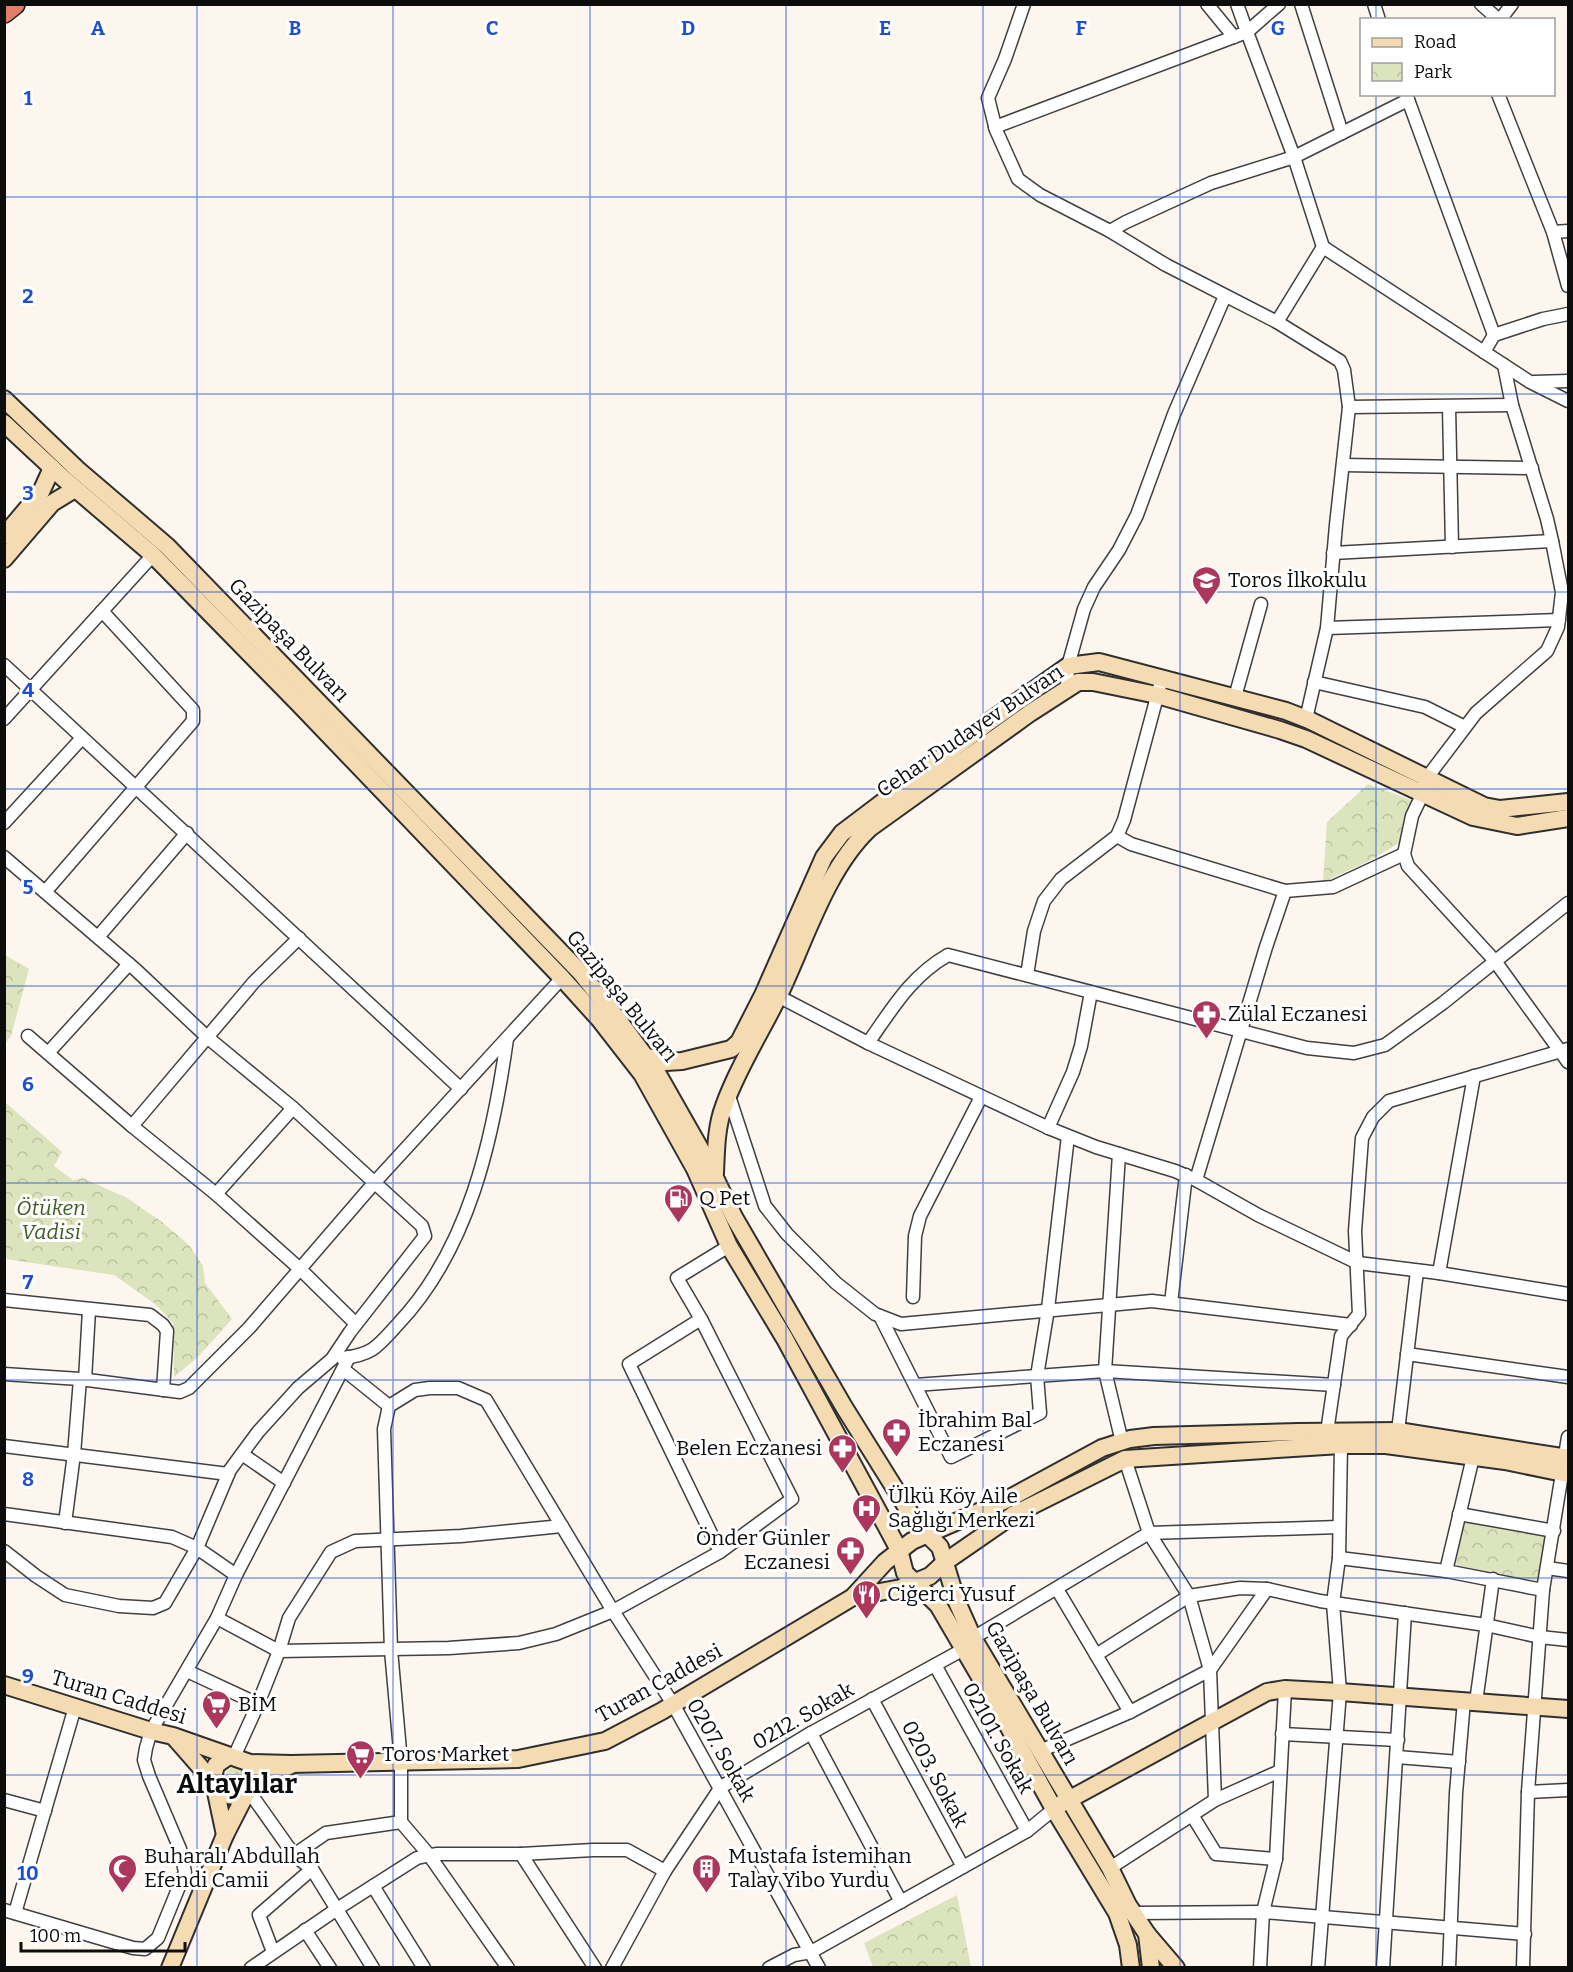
<svg xmlns="http://www.w3.org/2000/svg" width="1573" height="1972" font-family="Bitter,serif">
<style>
.grass{fill:url(#grass-dots)}
.park{fill:url(#park-crowns)}
.lines{fill:none;stroke-linecap:round;stroke-linejoin:round}
.street-casing{stroke:#404040;stroke-width:15}
.secondary-casing{stroke:#2f2f2f;stroke-width:20}
.highway-casing{stroke:#1e1e1e;stroke-width:24}
.street{stroke:#fff;stroke-width:12}
.secondary{stroke:#f5dbb2;stroke-width:16}
.highway{stroke:#e37d67;stroke-width:21}
.grid{fill:none;stroke:#1d4ed8;stroke-width:1.5;stroke-opacity:0.55}
.labels{text-anchor:middle;stroke-width:6;stroke-linejoin:round;paint-order:stroke}
.poi-label{font-size:21px;fill:#0d0d0d;stroke:#fff;text-anchor:start}
.street-label{font-size:21px;fill:#0d0d0d;stroke:#fff}
.park-label{font-size:21px;font-style:italic;fill:#415d25;stroke:#fff}
.district-label{font-size:27px;font-weight:bold;fill:#0d0d0d;stroke:#fff}
.grid-label{font-size:20px;text-anchor:middle;font-weight:bold;fill:#1d4ed8;stroke:#fff;stroke-width:6;stroke-linejoin:round;paint-order:stroke}
</style>
<defs>
<pattern id="grass-dots" width="8" height="8" patternUnits="userSpaceOnUse" patternTransform="scale(1.5)"><rect width="8" height="8" fill="#dce4bd"/><path d="M2 2h.1M6 6h.1" fill="none" stroke="#bcc2a1" stroke-width="1.8" stroke-linecap="round"/></pattern>
<pattern id="park-crowns" width="20" height="18" patternUnits="userSpaceOnUse" patternTransform="scale(1.5)"><rect width="20" height="18" fill="#dce4bd"/><path d="M2 6a3 3 0 1 1 6 0M12 15a3 3 0 1 1 6 0" fill="none" stroke="#bcc2a1"/></pattern>
</defs>
<rect width="100%" height="100%" fill="#fdf6ef"/>
<circle class="grass" cx="235" cy="1776" r="9"/>
<g class="park">
<polygon points="1368,784 1411,800 1401,842 1367,862 1323,882 1327,822"/>
<polygon points="5,955 29,969 11,1036 5,1044"/>
<polygon points="5,1102 62,1152 54,1166 73,1180 83,1178 127,1198 162,1222 189,1245 203,1266 205,1283 232,1319 197,1358 174,1377 173,1323 155,1304 114,1275 5,1259"/>
<polygon points="1465,1519 1552,1534 1545,1582 1460,1568 1454,1561"/>
<polygon points="957,1895 971,1967 873,1967 864,1943"/>
</g>
<g class="lines">
<defs>
<g id="street">
<polyline points="1024,4 1005,59 988,98 996,130 1018,179 1040,195 1110,231 1166,265 1277,322 1340,361 1344,370 1349,407 1336,525 1327,628 1306,719"/>
<polyline points="1207,4 1234,37"/>
<polyline points="1301,4 1342,133"/>
<polyline points="1374,4 1379,20"/>
<polyline points="1481,4 1499,20"/>
<polyline points="1500,20 1512,4"/>
<polyline points="1406,94 1494,335"/>
<polyline points="1498,94 1553,232 1568,286"/>
<polyline points="995,127 1247,32 1237,4"/>
<polyline points="1110,231 1126,222 1211,183 1294,157 1408,100"/>
<polyline points="1553,232 1568,231"/>
<polyline points="1323,247 1530,382 1568,401"/>
<polyline points="1277,322 1323,247 1294,157 1247,32 1279,4"/>
<polyline points="1484,352 1494,335 1543,319 1568,314"/>
<polyline points="1504,365 1512,405 1547,519 1552,541 1562,592 1558,627 1547,651 1476,713 1426,779 1422,795 1412,816 1404,854 1408,866 1495,961 1568,1062"/>
<polyline points="1534,382 1568,381"/>
<polyline points="1349,407 1512,405"/>
<polyline points="1449,407 1452,547"/>
<polyline points="1343,465 1532,468"/>
<polyline points="1333,553 1552,541"/>
<polyline points="1327,628 1559,620"/>
<polyline points="4,665 461,1089"/>
<polyline points="1314,682 1425,707 1465,727"/>
<polyline points="1067,688 1068,666 1084,609 1094,587 1119,550 1137,515 1174,414 1225,296"/>
<polyline points="1235,697 1261,604"/>
<polyline points="4,719 153,555"/>
<polyline points="4,823 82,738"/>
<polyline points="1117,836 1131,844 1285,891 1333,887 1404,854"/>
<polyline points="4,857 136,970 207,1037 293,1108 422,1226 425,1236 350,1332 332,1359 298,1388 258,1432 230,1470 197,1548 165,1603 153,1608 119,1606 65,1595 36,1576 4,1551"/>
<polyline points="45,892 193,721 193,710 102,611"/>
<polyline points="98,937 187,833"/>
<polyline points="1027,975 1034,931 1044,901 1061,879 1117,836 1124,820 1162,678"/>
<polyline points="772,993 868,1043 1051,1129 1096,1147 1175,1171 1196,1180 1258,1215 1358,1263 1439,1273 1568,1294"/>
<polyline points="28,1036 132,1126 216,1194 300,1269 356,1324"/>
<path d="M 868,1043 C 892,1009 911,976 948,955 L 1307,1048 L 1354,1053 L 1385,1045 L 1443,1003 L 1568,903"/>
<polyline points="48,1053 129,964"/>
<polyline points="729,1096 765,1206 787,1234 836,1283 875,1314 901,1324 1152,1301 1351,1325"/>
<polyline points="132,1126 254,982 299,938"/>
<polyline points="1048,1128 1073,1072 1081,1046 1091,992"/>
<polyline points="1119,1154 1105,1371 1122,1442"/>
<polyline points="1196,1180 1266,947 1285,891"/>
<polyline points="216,1194 293,1108"/>
<polyline points="1439,1273 1474,1076"/>
<polyline points="913,1297 915,1236 920,1216 981,1097"/>
<polyline points="4,1300 150,1315 163,1325 167,1331 163,1390"/>
<polyline points="1171,1303 1186,1175"/>
<polyline points="880,1316 951,1457 1040,1413 1037,1376 1048,1309 1068,1136"/>
<polyline points="701,1319 629,1364 720,1552"/>
<polyline points="1407,1354 1568,1377"/>
<path d="M 342,1358 C 373,1355 378,1346 398,1324 C 469,1249 493,1139 507,1039"/>
<polyline points="343,1369 389,1406"/>
<polyline points="4,1374 80,1379 180,1392 189,1388 249,1328 375,1182 562,978"/>
<polyline points="85,1380 89,1310"/>
<polyline points="915,1385 1105,1371 1334,1385"/>
<polyline points="1398,1431 1417,1271"/>
<polyline points="1327,1432 1341,1336 1359,1314 1355,1231 1362,1138 1373,1117 1389,1101 1568,1049"/>
<polyline points="4,1446 228,1474"/>
<polyline points="242,1454 284,1483"/>
<polyline points="1125,1459 1149,1533 1189,1596 1210,1670 1215,1800"/>
<polyline points="4,1514 172,1537 197,1548 236,1575"/>
<polyline points="1459,1514 1554,1531"/>
<polyline points="65,1523 74,1454 80,1379"/>
<polyline points="1339,1558 1446,1571 1543,1590"/>
<polyline points="1547,1568 1568,1571"/>
<polyline points="1446,1571 1473,1457"/>
<polyline points="1057,1589 1130,1712"/>
<polyline points="217,1618 279,1651 449,1648 519,1643 556,1634 613,1611 720,1552 792,1499 701,1319 677,1278 729,1246"/>
<polyline points="973,1638 1149,1533 1339,1527"/>
<polyline points="1096,1655 1189,1596 1240,1588 1267,1589 1320,1601 1486,1625 1540,1637 1568,1640"/>
<polyline points="935,1665 1027,1831"/>
<polyline points="187,1671 258,1704 234,1757"/>
<polyline points="872,1699 963,1867"/>
<polyline points="1476,1702 1493,1579"/>
<polyline points="258,1704 279,1651 289,1618 331,1552 355,1541 461,1536 562,1526"/>
<polyline points="811,1733 901,1902"/>
<polyline points="1282,1734 1398,1740"/>
<polyline points="1040,1751 1130,1712 1210,1670 1267,1589"/>
<polyline points="1397,1757 1459,1762"/>
<polyline points="248,1790 294,1855 312,1869 373,1968"/>
<polyline points="1528,1792 1568,1790"/>
<polyline points="4,1800 45,1811"/>
<polyline points="1192,1815 1216,1854 1276,1859"/>
<polyline points="521,1854 595,1968"/>
<polyline points="294,1855 326,1833 401,1822"/>
<polyline points="1110,1868 1215,1800 1280,1771"/>
<polyline points="373,1886 424,1968"/>
<polyline points="4,1910 133,1948 145,1949 158,1938 185,1872 180,1849 149,1776 144,1760 146,1748 151,1731 217,1618 236,1575 349,1357"/>
<polyline points="15,1913 75,1707"/>
<polyline points="1134,1913 1263,1912 1525,1934"/>
<polyline points="305,1930 330,1968"/>
<polyline points="273,1952 259,1915 312,1869"/>
<polyline points="251,1968 337,1909 417,1858 436,1854 521,1854 593,1850 627,1850 665,1871"/>
<polyline points="508,1968 429,1855 401,1822 401,1762 391,1650 384,1429 389,1406 415,1390 430,1388 458,1388 486,1400 613,1611 673,1704 819,1968"/>
<polyline points="612,1968 665,1871 721,1787 811,1733 964,1649"/>
<polyline points="769,1968 794,1955 811,1952 1027,1831 1054,1809"/>
<polyline points="1260,1968 1263,1912 1276,1859 1285,1689"/>
<polyline points="1318,1968 1340,1692 1333,1603 1339,1558 1341,1445"/>
<polyline points="1383,1968 1405,1613"/>
<polyline points="1449,1968 1456,1793 1464,1701"/>
<polyline points="1523,1968 1528,1792 1543,1590 1568,1437"/>
</g>
<g id="secondary">
<polyline points="4,399 77,469 167,546 581,973 616,1017 656,1071 706,1159 734,1217 844,1407 917,1524 940,1547 957,1602 973,1638 1110,1868 1128,1905 1147,1934 1151,1968"/>
<polyline points="4,423 63,478 153,555 298,703 562,978 600,1020 642,1074 695,1169 729,1246 785,1339 891,1535 899,1550 905,1573 938,1605 997,1706 1054,1809 1117,1913 1128,1945 1131,1968"/>
<polyline points="4,536 41,492 52,468"/>
<polyline points="4,559 52,503 75,489"/>
<polyline points="644,1056 666,1062 682,1061 731,1049 739,1042 763,995 824,857 842,833 986,724 1068,666 1099,662 1286,711 1309,720 1484,806 1500,809 1568,802"/>
<path d="M 715,1173 C 716,1151 716,1127 724,1106 C 738,1067 761,1032 779,995 C 805,941 826,869 870,828 L 1030,713 L 1078,682 L 1093,682 L 1157,695 L 1280,730 L 1306,739 L 1473,817 L 1517,826 L 1568,818"/>
<polyline points="853,1597 901,1588 930,1576 945,1562 1013,1515 1125,1459 1341,1445 1386,1445 1505,1461 1568,1474"/>
<polyline points="4,1685 151,1731 173,1736 250,1763 291,1764 518,1759 605,1741 662,1711 853,1597 885,1562 912,1541 1006,1500 1102,1448 1130,1439 1154,1436 1298,1432 1398,1431 1568,1458"/>
<path d="M 174,1737 L 224,1794 C 248,1802 256,1784 250,1763"/>
<polyline points="252,1784 291,1765"/>
<polyline points="1059,1805 1267,1692 1285,1689 1340,1692 1568,1709"/>
<polyline points="225,1835 213,1778 216,1765 229,1756"/>
<polyline points="1147,1934 1176,1968"/>
<polyline points="170,1968 225,1835 248,1790"/>
</g>
<polyline id="highway" points="4,12 14,4"/>
</defs>
<use href="#street" class="street-casing"/>
<use href="#secondary" class="secondary-casing"/>
<use href="#highway" class="highway-casing"/>
<use href="#street" class="street"/>
<use href="#secondary" class="secondary"/>
<use href="#highway" class="highway"/>
</g>
<path class="grid" d="M 197,4 L 197,1968M 393,4 L 393,1968M 590,4 L 590,1968M 786,4 L 786,1968M 983,4 L 983,1968M 1180,4 L 1180,1968M 1376,4 L 1376,20M 1376,94 L 1376,1968M 4,197 L 1568,197M 4,394 L 1568,394M 4,592 L 1568,592M 4,789 L 1568,789M 4,986 L 1568,986M 4,1183 L 1568,1183M 4,1380 L 1568,1380M 4,1578 L 1568,1578M 4,1775 L 1568,1775"/>
<defs>
<symbol id="school-pin" viewBox="-11 -11 22 30"><path d="M0 17L-7.5 6A9.5 9.5 0 1 1 7.5 6Z" fill="#ad365d" stroke="#fff"/><path d="M0-5L7-2L0 1L-7-2ZM-4 1L0 2.5L4 1V4Q0 6-4 4Z" fill="#fff"/></symbol>
<symbol id="pharmacy-pin" viewBox="-11 -11 22 30"><path d="M0 17L-7.5 6A9.5 9.5 0 1 1 7.5 6Z" fill="#ad365d" stroke="#fff"/><path d="M-2-6h4v4h4v4h-4v4h-4v-4h-4v-4h4Z" fill="#fff"/></symbol>
<symbol id="fuel-pin" viewBox="-11 -11 22 30"><path d="M0 17L-7.5 6A9.5 9.5 0 1 1 7.5 6Z" fill="#ad365d" stroke="#fff"/><path d="M-5.5-6h7V0h2V4h1.3V-2.5L3-4.5l.8-.8L6-3V5H2.5V1h-1V6h-7ZM-4.2-4.7v3.2H.2V-4.7Z" fill="#fff"/></symbol>
<symbol id="hospital-pin" viewBox="-11 -11 22 30"><path d="M0 17L-7.5 6A9.5 9.5 0 1 1 7.5 6Z" fill="#ad365d" stroke="#fff"/><path d="M-5-5h3v3.5h4V-5h3V5h-3V1.5h-4V5h-3Z" fill="#fff"/></symbol>
<symbol id="restaurant-pin" viewBox="-11 -11 22 30"><path d="M0 17L-7.5 6A9.5 9.5 0 1 1 7.5 6Z" fill="#ad365d" stroke="#fff"/><path d="M-5-6h1v4h1v-4h1v4h1v-4h1v5L-1.5 .5V6h-2V.5L-5-1ZM5-6V6H3V1.5H1.5Q1.5-4 5-6Z" fill="#fff"/></symbol>
<symbol id="supermarket-pin" viewBox="-11 -11 22 30"><path d="M0 17L-7.5 6A9.5 9.5 0 1 1 7.5 6Z" fill="#ad365d" stroke="#fff"/><path d="M-6-5.5h2.5l.6 2H6L4.5 2H-2.5L-4.4-4H-6ZM-1.5 3.2a1.3 1.3 0 1 0 .1 0ZM3 3.2a1.3 1.3 0 1 0 .1 0Z" fill="#fff"/></symbol>
<symbol id="mosque-pin" viewBox="-11 -11 22 30"><path d="M0 17L-7.5 6A9.5 9.5 0 1 1 7.5 6Z" fill="#ad365d" stroke="#fff"/><path d="M3.5-4.9A6 6 0 1 0 3.5 4.9A5 5 0 1 1 3.5-4.9Z" fill="#fff"/></symbol>
<symbol id="building-pin" viewBox="-11 -11 22 30"><path d="M0 17L-7.5 6A9.5 9.5 0 1 1 7.5 6Z" fill="#ad365d" stroke="#fff"/><path d="M-4-6H4V6H1V3H-1V6H-4ZM-2.5-4.3h1.7v1.8h-1.7ZM.8-4.3h1.7v1.8H.8ZM-2.5-1h1.7V.8h-1.7ZM.8-1h1.7V.8H.8Z" fill="#fff"/></symbol>
</defs>
<g fill-rule="evenodd">
<use href="#school-pin" x="1190" y="564" width="33" height="45"/>
<use href="#pharmacy-pin" x="1190" y="998" width="33" height="45"/>
<use href="#fuel-pin" x="662" y="1182" width="33" height="45"/>
<use href="#pharmacy-pin" x="880" y="1416" width="33" height="45"/>
<use href="#pharmacy-pin" x="826" y="1432" width="33" height="45"/>
<use href="#hospital-pin" x="850" y="1492" width="33" height="45"/>
<use href="#pharmacy-pin" x="834" y="1534" width="33" height="45"/>
<use href="#restaurant-pin" x="850" y="1578" width="33" height="45"/>
<use href="#supermarket-pin" x="200" y="1688" width="33" height="45"/>
<use href="#supermarket-pin" x="344" y="1738" width="33" height="45"/>
<use href="#mosque-pin" x="106" y="1852" width="33" height="45"/>
<use href="#building-pin" x="690" y="1852" width="33" height="45"/>
</g>
<g class="labels">
<g class="poi-label">
<text x="1228" y="587">Toros İlkokulu</text>
<text x="1228" y="1021">Zülal Eczanesi</text>
<text x="699" y="1205">Q Pet</text>
<text x="918" y="1427">İbrahim Bal<tspan x="918" dy="24">Eczanesi</tspan></text>
<text x="822" y="1455" text-anchor="end">Belen Eczanesi</text>
<text x="888" y="1503">Ülkü Köy Aile<tspan x="888" dy="24">Sağlığı Merkezi</tspan></text>
<text x="830" y="1545" text-anchor="end">Önder Günler<tspan x="830" dy="24">Eczanesi</tspan></text>
<text x="887" y="1601">Ciğerci Yusuf</text>
<text x="238" y="1711">BİM</text>
<text x="382" y="1761">Toros Market</text>
<text x="144" y="1863">Buharalı Abdullah<tspan x="144" dy="24">Efendi Camii</tspan></text>
<text x="728" y="1863">Mustafa İstemihan<tspan x="728" dy="24">Talay Yibo Yurdu</tspan></text>
</g>
<g class="street-label">
<text transform="translate(289 640) rotate(46)" y="7">Gazipaşa Bulvarı</text>
<text transform="translate(970 731) rotate(-34)" y="7">Cehar Dudayev Bulvarı</text>
<text transform="translate(622 996) rotate(51)" y="7">Gazipaşa Bulvarı</text>
<text transform="translate(659 1683) rotate(-29)" y="7">Turan Caddesi</text>
<text transform="translate(1032 1693) rotate(60)" y="7">Gazipaşa Bulvarı</text>
<text transform="translate(119 1697) rotate(17)" y="7">Turan Caddesi</text>
<text transform="translate(803 1716) rotate(-30)" y="7">0212. Sokak</text>
<text transform="translate(998 1738) rotate(61)" y="7">02101. Sokak</text>
<text transform="translate(721 1750) rotate(60)" y="7">0207. Sokak</text>
<text transform="translate(935 1774) rotate(62)" y="7">0203. Sokak</text>
</g>
<g class="park-label">
<text x="51" y="1215">Ötüken<tspan x="51" dy="24">Vadisi</tspan></text>
</g>
<g class="district-label">
<text x="237" y="1793">Altaylılar</text>
</g>
</g>
<g class="grid-label">
<text x="98" y="35">A</text>
<text x="295" y="35">B</text>
<text x="492" y="35">C</text>
<text x="688" y="35">D</text>
<text x="885" y="35">E</text>
<text x="1081" y="35">F</text>
<text x="1278" y="35">G</text>
<text x="28" y="105">1</text>
<text x="28" y="303">2</text>
<text x="28" y="500">3</text>
<text x="28" y="697">4</text>
<text x="28" y="894">5</text>
<text x="28" y="1091">6</text>
<text x="28" y="1289">7</text>
<text x="28" y="1486">8</text>
<text x="28" y="1683">9</text>
<text x="28" y="1880">10</text>
</g>
<rect width="1573" height="1972" fill="none" stroke="#0d0d0d" stroke-width="12"/>
<rect x="1360" y="18" width="195" height="78" fill="#ffffff" stroke="#9e9e9e" stroke-width="1.5"/>
<rect x="1372" y="38" width="30" height="9" fill="#f5dbb2" stroke="#9e9e9e" stroke-width="1.5"/>
<text x="1414" y="48" font-size="18" fill="#0d0d0d">Road</text>
<rect x="1372" y="63" width="30" height="18" fill="url(#park-crowns)" stroke="#9e9e9e" stroke-width="1.5"/>
<text x="1414" y="78" font-size="18" fill="#0d0d0d">Park</text>
<path d="M21 1942v9h164v-9" fill="none" stroke="#0d0d0d" stroke-width="3"/>
<text x="30" y="1942" font-size="18" fill="#0d0d0d" stroke="#ffffff" stroke-width="4.5" paint-order="stroke">100 m</text>
</svg>
